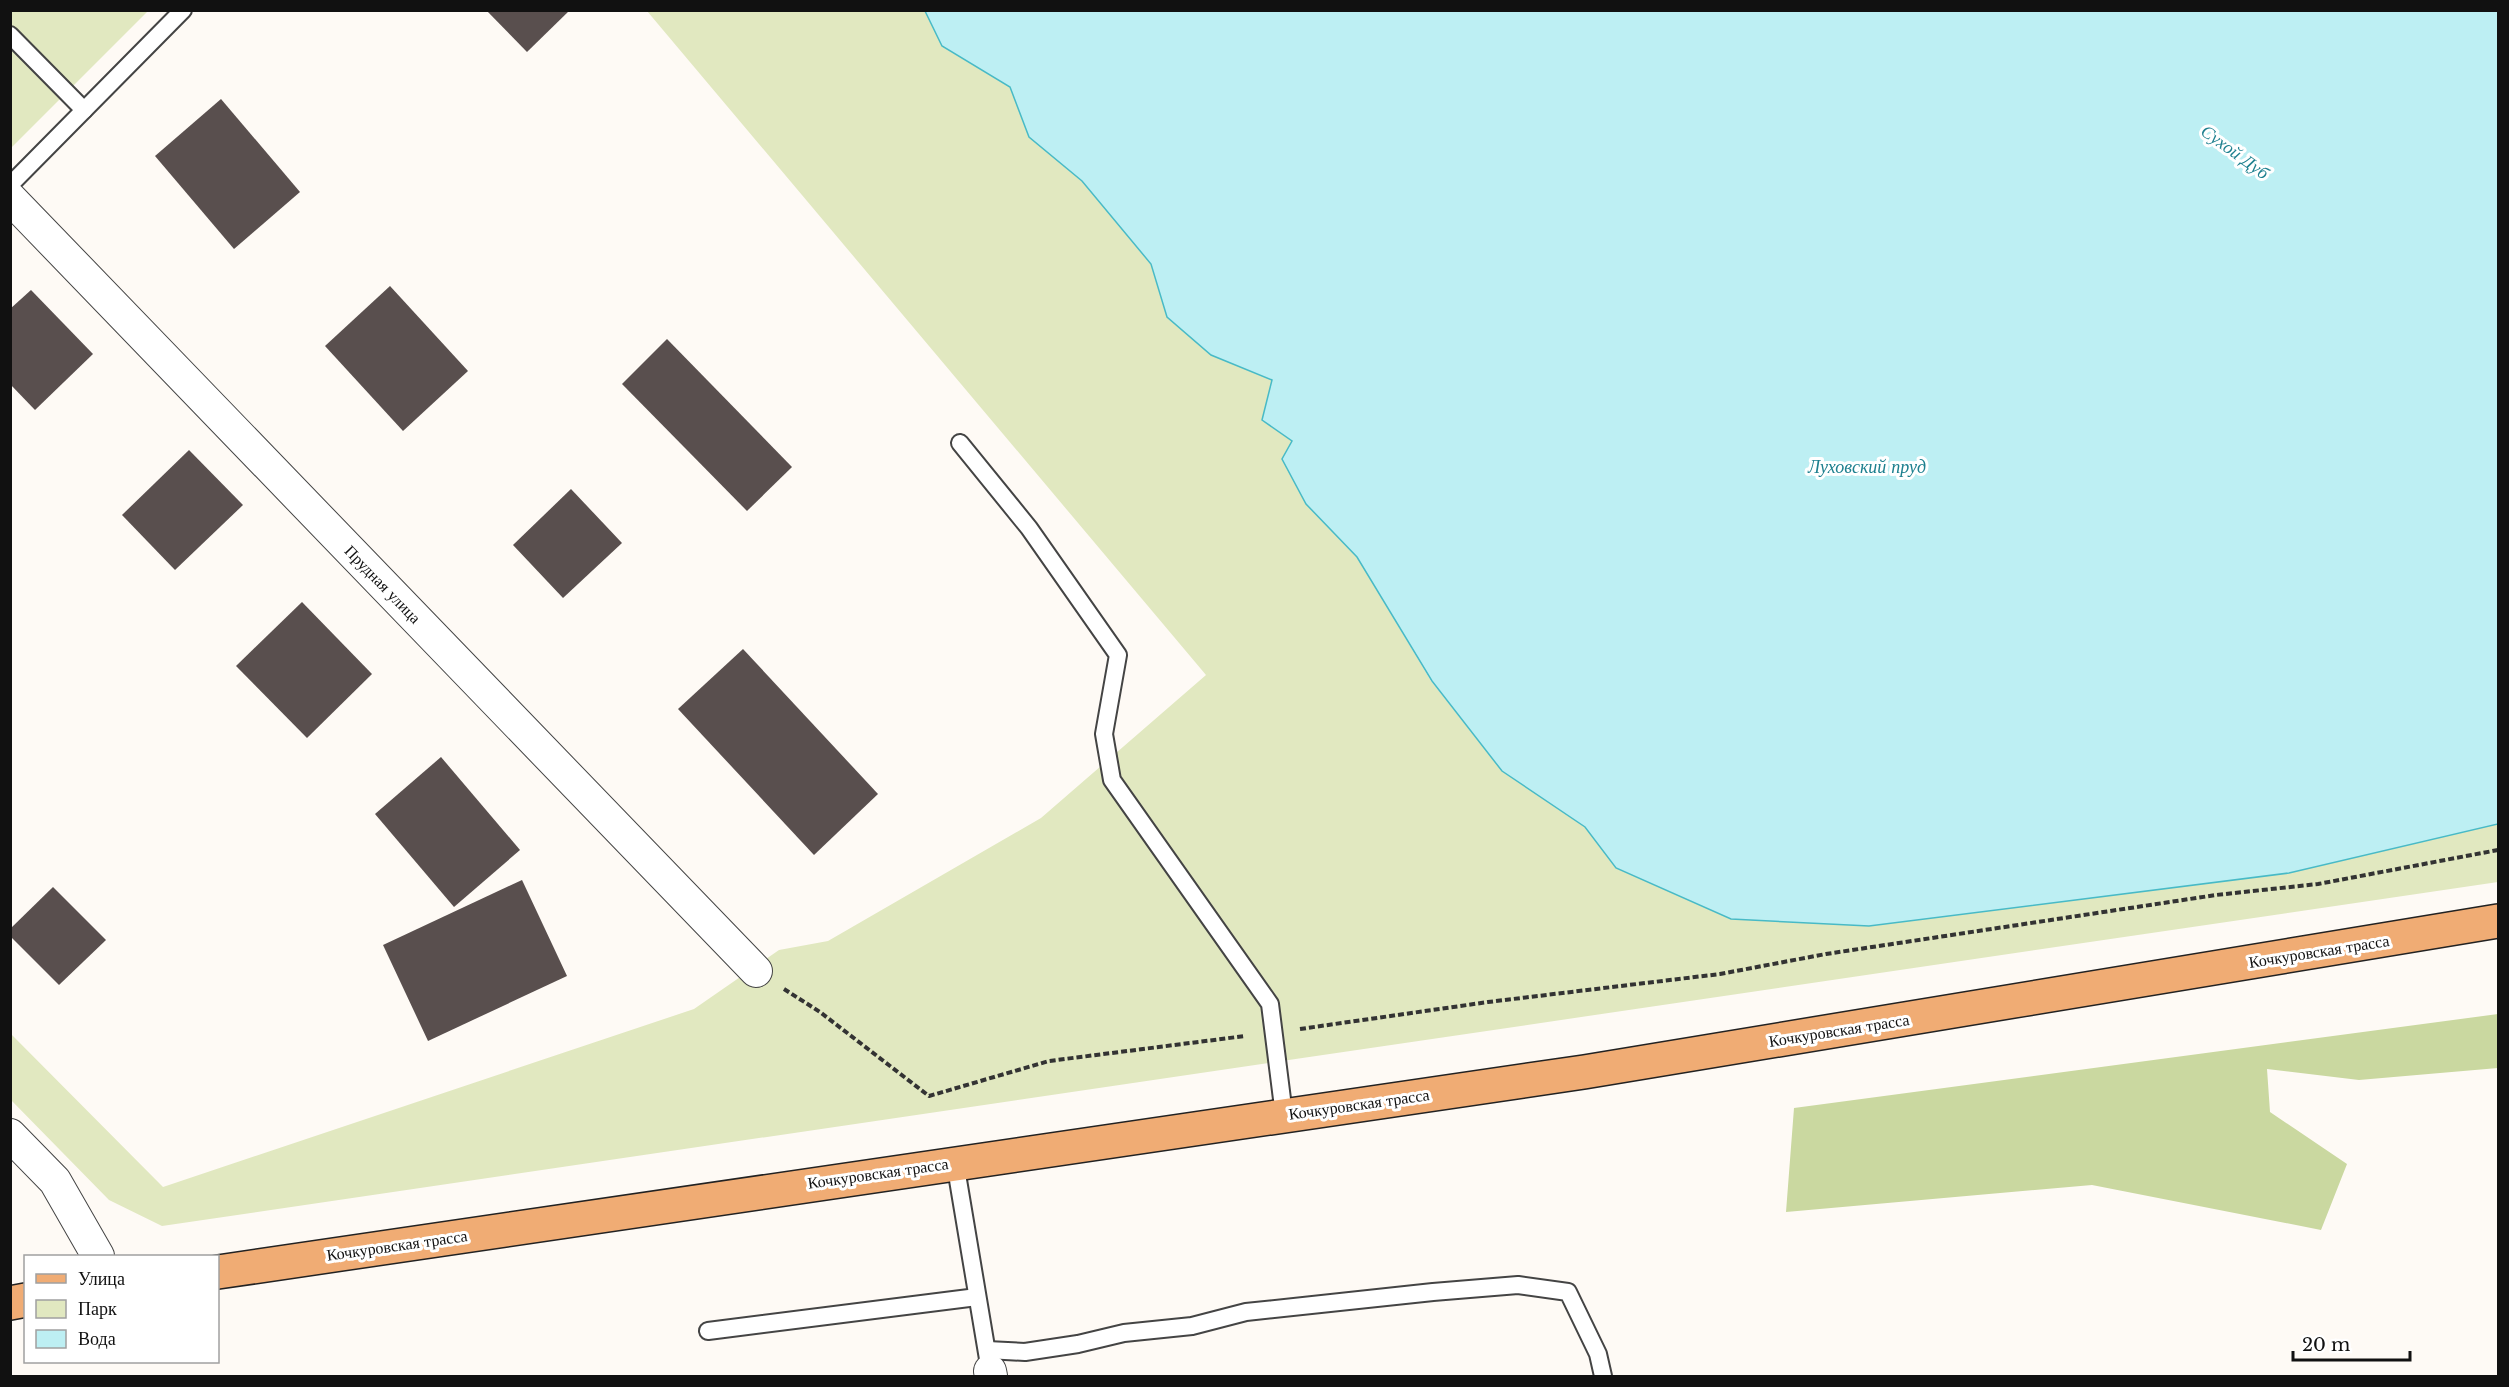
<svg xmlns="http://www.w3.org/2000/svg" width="2509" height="1387" font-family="'Libre Baskerville',serif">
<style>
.green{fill:#e1e8c0}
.forest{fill:#cad8a0}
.water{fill:#bdeff3;stroke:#48bac6;stroke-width:1.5}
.building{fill:#594f4e}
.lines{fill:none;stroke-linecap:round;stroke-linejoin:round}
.lane-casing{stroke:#444;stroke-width:20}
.street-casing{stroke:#444;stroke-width:34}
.primary-casing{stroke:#222;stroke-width:36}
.path{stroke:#333;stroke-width:4;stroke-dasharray:6 3;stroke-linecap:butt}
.lane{stroke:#fff;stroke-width:16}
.street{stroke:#fff;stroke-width:32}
.primary{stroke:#f0ac74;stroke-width:33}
.labels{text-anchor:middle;stroke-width:6;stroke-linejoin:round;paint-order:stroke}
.street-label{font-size:16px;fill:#111;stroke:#fff}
.water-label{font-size:18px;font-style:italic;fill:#1e808f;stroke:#fff}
</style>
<rect width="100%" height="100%" fill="#fefaf5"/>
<g class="green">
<polygon points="11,11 148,11 11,148"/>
<polygon points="647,11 925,11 942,46 1010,87 1030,137 1082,181 1151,264 1167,317 1211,355 1272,380 1262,420 1292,441 1306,504 1357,557 1431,681 1502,771 1585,827 1616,868 1869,926 2289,873 2498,824 2498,882 162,1226 109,1200 11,1100 10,1033 163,1187 694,1009 779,950 828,941 1041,818 1206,675"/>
</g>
<polygon class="forest" points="2498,1014 2498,1068 2359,1080 2267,1069 2270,1112 2347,1164 2321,1230 2092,1185 1786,1212 1794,1108"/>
<polygon class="water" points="925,11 2498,11 2498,824 2289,873 1869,926 1731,919 1616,868 1585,827 1502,771 1432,681 1357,557 1306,504 1282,459 1292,441 1262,420 1272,380 1211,355 1167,317 1151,264 1082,181 1029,137 1010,87 942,46"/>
<g class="building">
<polygon points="486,10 570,10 527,52"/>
<polygon points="221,99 300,192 234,249 155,156"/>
<polygon points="390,286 468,371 403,431 325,346"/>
<polygon points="31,290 93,354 35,410 10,384 10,309"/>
<polygon points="667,339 792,467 747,511 622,384"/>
<polygon points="189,450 243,505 175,570 122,515"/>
<polygon points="571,489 622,543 563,598 513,545"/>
<polygon points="302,602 372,674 307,738 236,666"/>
<polygon points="743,649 878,794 814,855 678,709"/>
<polygon points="441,757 520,850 454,907 375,814"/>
<polygon points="522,880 567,976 428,1041 383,945"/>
<polygon points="53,887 106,940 59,985 10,936 10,929"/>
</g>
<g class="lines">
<defs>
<g id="lane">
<polyline points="10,35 84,110"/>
<polyline points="10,185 183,10"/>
<polyline points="960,443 1029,528 1118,655 1104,734 1112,780 1270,1004 1284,1115"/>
<polyline points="955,1162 988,1359"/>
<polyline points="708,1331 977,1297"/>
<polyline points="987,1350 1025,1352 1078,1344 1124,1333 1192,1326 1246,1312 1433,1292 1518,1285 1568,1292 1598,1354 1603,1376"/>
</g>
<g id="street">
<polyline points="10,198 756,971"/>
<polyline points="10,1135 55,1181 98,1256"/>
<polyline points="990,1371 991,1376"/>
</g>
<g id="primary">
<polyline points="218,1272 1584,1072 2498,921"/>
<polyline points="10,1303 26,1300"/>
</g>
</defs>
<use href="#lane" class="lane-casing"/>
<use href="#street" class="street-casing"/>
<use href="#primary" class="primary-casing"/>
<g class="path">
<polyline points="784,989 820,1012 929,1096 1049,1061 1245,1036"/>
<polyline points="1300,1029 1488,1002 1720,974 1826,954 2216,895 2318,884 2498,850"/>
</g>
<use href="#lane" class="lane"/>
<use href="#street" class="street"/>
<use href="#primary" class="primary"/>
</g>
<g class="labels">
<g class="street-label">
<text transform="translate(383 584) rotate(46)" y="6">Прудная улица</text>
<text transform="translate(2319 951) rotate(-9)" y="6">Кочкуровская трасса</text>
<text transform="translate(1839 1030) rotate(-9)" y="6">Кочкуровская трасса</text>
<text transform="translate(1359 1104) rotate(-8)" y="6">Кочкуровская трасса</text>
<text transform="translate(878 1173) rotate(-8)" y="6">Кочкуровская трасса</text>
<text transform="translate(397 1245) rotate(-8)" y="6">Кочкуровская трасса</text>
</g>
<g class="water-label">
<text transform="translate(2235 152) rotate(36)" y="6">Сухой Дуб</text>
<text x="1867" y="473">Луховский пруд</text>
</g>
</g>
<rect width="2509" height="1387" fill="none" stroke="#111111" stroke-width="24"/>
<rect x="24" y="1255" width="195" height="108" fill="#ffffff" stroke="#a0a0a0" stroke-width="1.5"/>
<rect x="36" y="1274" width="30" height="9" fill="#f0ac74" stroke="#a0a0a0" stroke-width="1.5"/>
<text x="78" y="1285" font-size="18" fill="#111111">Улица</text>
<rect x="36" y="1300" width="30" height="18" fill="#e1e8c0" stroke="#a0a0a0" stroke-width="1.5"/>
<text x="78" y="1315" font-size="18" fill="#111111">Парк</text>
<rect x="36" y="1330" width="30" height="18" fill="#bdeff3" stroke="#a0a0a0" stroke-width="1.5"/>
<text x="78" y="1345" font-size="18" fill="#111111">Вода</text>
<path d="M2293 1351v9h117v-9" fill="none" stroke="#111111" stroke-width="3"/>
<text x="2302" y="1351" font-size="18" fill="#111111" stroke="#ffffff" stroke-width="4.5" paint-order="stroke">20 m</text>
</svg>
